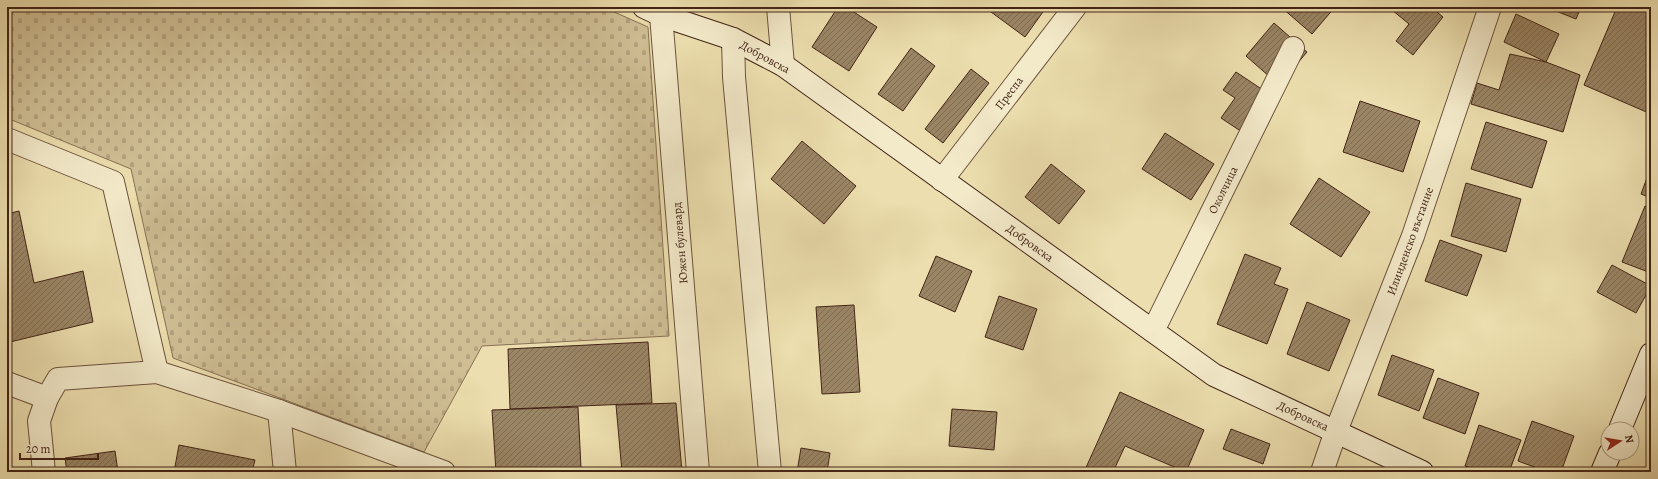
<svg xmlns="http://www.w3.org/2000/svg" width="1658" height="479" font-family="Alegreya,serif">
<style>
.cemetery{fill:url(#cemetery-stones);stroke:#887155}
.building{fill:url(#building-hatch);stroke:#422416}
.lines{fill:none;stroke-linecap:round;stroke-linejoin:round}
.street-casing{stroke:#6c523c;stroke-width:24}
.secondary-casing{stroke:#422416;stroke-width:24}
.street{stroke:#f3eaca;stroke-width:22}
.secondary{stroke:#f3eaca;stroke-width:22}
.labels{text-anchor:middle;stroke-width:3;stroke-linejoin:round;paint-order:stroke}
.street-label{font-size:12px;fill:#422416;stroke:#f3eaca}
</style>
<defs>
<pattern id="cemetery-stones" width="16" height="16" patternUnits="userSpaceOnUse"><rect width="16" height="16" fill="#cfbe94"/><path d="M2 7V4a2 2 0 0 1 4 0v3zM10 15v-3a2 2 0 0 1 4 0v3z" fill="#b3a37f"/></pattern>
<pattern id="building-hatch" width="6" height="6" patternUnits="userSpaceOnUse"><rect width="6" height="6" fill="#9a8565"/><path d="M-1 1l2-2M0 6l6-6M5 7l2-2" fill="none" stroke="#7f6d52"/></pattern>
</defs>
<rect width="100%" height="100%" fill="#ecdeae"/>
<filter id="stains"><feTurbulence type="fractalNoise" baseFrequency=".005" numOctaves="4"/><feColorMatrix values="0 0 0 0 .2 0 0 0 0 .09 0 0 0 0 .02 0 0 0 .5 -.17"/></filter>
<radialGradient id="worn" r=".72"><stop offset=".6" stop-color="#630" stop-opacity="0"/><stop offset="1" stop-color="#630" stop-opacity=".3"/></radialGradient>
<polygon class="cemetery" points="7,7 603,7 648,27 669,336 482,346 424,452 173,358 131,169 7,118"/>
<g class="building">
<polygon points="838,7 846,7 877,27 849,71 812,47"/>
<polygon points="988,7 1042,7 1045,9 1025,37 987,9"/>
<polygon points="1281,7 1335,7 1312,34"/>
<polygon points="1394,7 1431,7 1443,17 1413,55 1396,41 1409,24 1392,10"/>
<polygon points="1546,7 1581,7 1576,19"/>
<polygon points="1617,7 1651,7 1651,114 1584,85"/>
<polygon points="1516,14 1559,34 1546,62 1504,42"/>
<polygon points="1274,23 1307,52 1279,85 1246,56"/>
<polygon points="911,48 935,66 903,111 878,94"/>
<polygon points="1510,54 1546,62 1580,75 1563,132 1471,104 1477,83 1499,90"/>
<polygon points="971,69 989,83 943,143 925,129"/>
<polygon points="1236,72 1269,94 1242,132 1221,118 1235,98 1223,90"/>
<polygon points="1360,101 1420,121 1403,172 1343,152"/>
<polygon points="1486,122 1547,141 1532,188 1471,169"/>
<polygon points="1165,133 1214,164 1191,200 1142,169"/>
<polygon points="802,141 856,186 824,224 771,179"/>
<polygon points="1051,164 1085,191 1059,224 1025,197"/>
<polygon points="1651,167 1651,198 1641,194"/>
<polygon points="1319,178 1370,212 1341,257 1290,224"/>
<polygon points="1466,183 1521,199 1506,252 1451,236"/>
<polygon points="1645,206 1651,208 1651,273 1622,262"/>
<polygon points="19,211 34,283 83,271 93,322 10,342 7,328 7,214"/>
<polygon points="1440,240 1482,255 1467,296 1425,281"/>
<polygon points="1245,254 1281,268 1274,284 1288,289 1267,344 1217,324"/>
<polygon points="936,256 972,271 955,312 919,296"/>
<polygon points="1612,265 1651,286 1636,313 1597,292"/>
<polygon points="999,296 1037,309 1023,350 985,337"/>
<polygon points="1307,302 1350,320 1329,371 1287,354"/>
<polygon points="854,305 860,392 822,394 816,307"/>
<polygon points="648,342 652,403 510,409 508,349"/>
<polygon points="1392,355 1434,370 1419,411 1378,395"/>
<polygon points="1438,378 1479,393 1465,434 1423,418"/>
<polygon points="1120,392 1204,430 1186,472 1125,446 1113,472 1084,472"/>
<polygon points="676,403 682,472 622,472 616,405"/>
<polygon points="578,407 581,468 496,472 492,410"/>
<polygon points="952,409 997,412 994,450 949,446"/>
<polygon points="1532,421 1574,436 1561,472 1548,472 1518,461"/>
<polygon points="1479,425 1521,440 1509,472 1483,472 1465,466"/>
<polygon points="1231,429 1270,444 1263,464 1223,449"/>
<polygon points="179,445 255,460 252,472 174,472"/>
<polygon points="801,448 830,453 827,472 797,472"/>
<polygon points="115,451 118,472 67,472 65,458"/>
</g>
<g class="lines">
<defs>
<g id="street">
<polyline points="778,7 783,65"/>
<polyline points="661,15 698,472"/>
<polyline points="733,39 734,77 770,472"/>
<polyline points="7,139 113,182 157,372"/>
<polyline points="942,180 1075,7"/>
<polyline points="1153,331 1293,48"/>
<polyline points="7,383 47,398"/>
<polyline points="279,411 285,472"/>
<polyline points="44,472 39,421 47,398 58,379 157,372 279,411 444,472"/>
<polyline points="1322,472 1336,431 1413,236 1490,7"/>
</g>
<g id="secondary">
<polyline points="644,7 661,15 733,39 783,65 1214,375 1422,472"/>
<polyline points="1620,429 1651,354"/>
<polyline points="1602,472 1610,453"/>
</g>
</defs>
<use href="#street" class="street-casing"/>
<use href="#secondary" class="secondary-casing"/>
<use href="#street" class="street"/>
<use href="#secondary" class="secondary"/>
</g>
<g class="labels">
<g class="street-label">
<text transform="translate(765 57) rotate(29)" y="4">Добровска</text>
<text transform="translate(1009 93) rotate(-53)" y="4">Преспа</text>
<text transform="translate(1223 190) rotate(-64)" y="4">Околчица</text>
<text transform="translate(1410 241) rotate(-70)" y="4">Илинденско въстание</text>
<text transform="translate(680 243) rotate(-95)" y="4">Южен булевард</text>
<text transform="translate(1030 243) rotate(36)" y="4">Добровска</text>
<text transform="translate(1303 416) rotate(25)" y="4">Добровска</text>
</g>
</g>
<rect width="1658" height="479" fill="none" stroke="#ecdeae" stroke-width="24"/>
<rect x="8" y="8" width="1642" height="463" fill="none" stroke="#422416" stroke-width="2"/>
<rect x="12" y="12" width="1634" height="455" fill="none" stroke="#422416"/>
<g transform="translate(1620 441) rotate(78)"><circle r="19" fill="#f3eaca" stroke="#ac9b82"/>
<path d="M0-3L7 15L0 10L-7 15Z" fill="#8f2418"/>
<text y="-6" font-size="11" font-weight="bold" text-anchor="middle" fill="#422416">N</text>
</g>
<path d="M20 453v6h78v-6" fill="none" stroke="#422416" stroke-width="2"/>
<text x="26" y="453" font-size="12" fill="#422416" stroke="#f3eaca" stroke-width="3" paint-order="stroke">20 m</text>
<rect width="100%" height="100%" filter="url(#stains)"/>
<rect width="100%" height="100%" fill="url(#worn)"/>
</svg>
